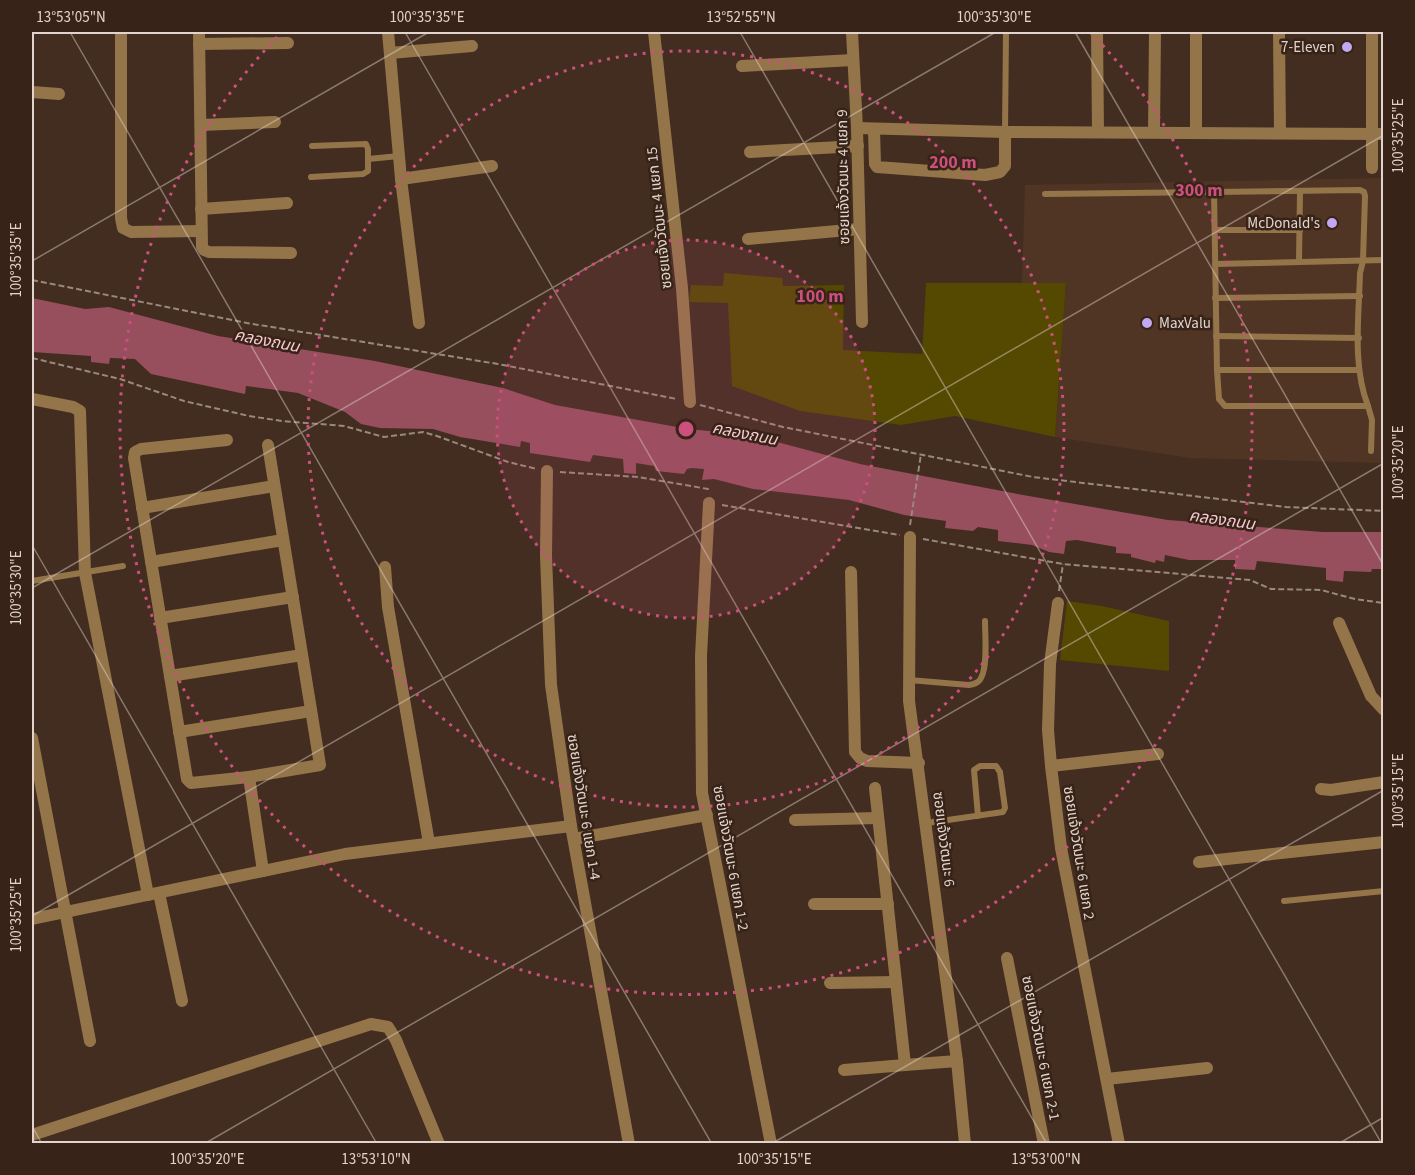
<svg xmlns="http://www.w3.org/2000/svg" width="1415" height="1175" font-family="'Source Sans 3','Noto Sans Thai',sans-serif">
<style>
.built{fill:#503524}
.green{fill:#554800}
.water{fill:#974e5d}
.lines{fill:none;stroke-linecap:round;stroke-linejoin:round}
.path{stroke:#9a887e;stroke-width:2;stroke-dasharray:6 3;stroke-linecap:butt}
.service{stroke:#94754a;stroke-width:6}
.minor{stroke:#94754a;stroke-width:12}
.ticks{fill:none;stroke:#e2d4cc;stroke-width:1.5;stroke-opacity:0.45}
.ring{fill:none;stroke:#cc507d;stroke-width:3;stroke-dasharray:3 6}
.poi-dot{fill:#c2a7f2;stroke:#372317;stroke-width:2}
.labels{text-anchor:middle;stroke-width:5;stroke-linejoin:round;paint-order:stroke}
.poi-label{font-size:15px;fill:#e2d4cc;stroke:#372317;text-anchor:end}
.street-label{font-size:15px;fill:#e2d4cc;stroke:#372317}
.water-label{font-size:16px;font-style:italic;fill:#f7cad1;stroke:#372317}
.centre{fill:#cc507d;stroke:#372317;stroke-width:3}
.ring-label{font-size:18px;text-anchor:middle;font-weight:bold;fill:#cc507d;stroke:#372317;stroke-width:5;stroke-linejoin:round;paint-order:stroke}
.neatline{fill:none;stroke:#e2d4cc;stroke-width:2}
.ticks-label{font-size:15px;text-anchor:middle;fill:#e2d4cc}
</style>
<rect width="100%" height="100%" fill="#422d20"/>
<polygon class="built" points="1383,178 1383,463 1190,458 1055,437 1066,284 1022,283 1025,185"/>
<g class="green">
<polygon points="724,273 782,278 783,286 844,285 843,350 922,354 926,283 1066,283 1055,437 955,416 901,425 800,411 732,386 728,303 689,302 691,285 723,286"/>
<polygon points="1067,601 1102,606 1169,621 1169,671 1060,660"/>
</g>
<polygon class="water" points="32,298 85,309 109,307 218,336 375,361 503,388 555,405 688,429 751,435 860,464 1023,495 1168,520 1323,532 1383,532 1383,569 1372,569 1371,572 1344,571 1343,582 1326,580 1326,568 1257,561 1255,570 1235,569 1235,560 1189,560 1165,555 1164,562 1156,560 1155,563 1131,557 1131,554 1116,553 1116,547 1077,540 1066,541 1064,554 1049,552 1032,545 998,541 998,530 978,527 973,531 945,528 946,521 904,515 849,500 753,489 714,479 702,480 704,469 691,468 687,469 684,474 656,471 654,466 636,463 636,474 624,473 623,459 593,455 590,462 530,453 530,443 521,441 520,447 460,437 433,429 380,428 361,424 345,412 298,393 246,386 245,394 151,374 135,359 110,358 109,364 91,362 91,356 32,352"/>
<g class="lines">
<g class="path">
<polyline points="32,280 247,323 498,364 677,399"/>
<polyline points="32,358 120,379 184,401 249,416 282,421 344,426 384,437 423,432 437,436 508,462 537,469"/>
<polyline points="700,405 783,427 1033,477 1286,507 1384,511"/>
<polyline points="560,472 638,477 708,489 710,492"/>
<polyline points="722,505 900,535"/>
<polyline points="910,525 921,454"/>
<polyline points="923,539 1063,564 1250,580 1271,589 1321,590 1355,599 1383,603 1384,611"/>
<polyline points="1059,591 1063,564"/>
</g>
<g class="service">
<polyline points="1005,132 1006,32"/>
<polyline points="368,159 399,156"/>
<polyline points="311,177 363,174 368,171 368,149 366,144 312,146"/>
<path d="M 1360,190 L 1364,192 L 1365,196 L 1363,261 L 1360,273 C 1359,316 1352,365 1368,406 L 1225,406 L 1219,399 L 1217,370 L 1214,192 Z"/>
<polyline points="1045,194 1214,192"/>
<polyline points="1215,230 1300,230"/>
<polyline points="1299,262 1300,192"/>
<polyline points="1215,264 1384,260"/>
<polyline points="1215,298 1360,296"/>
<polyline points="1216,336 1359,338"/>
<polyline points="1217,370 1359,370"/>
<polyline points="1368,406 1372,420 1371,451"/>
<polyline points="32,581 123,566"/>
<path d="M 909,680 L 969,685 C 974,684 979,683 981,678 C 988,666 985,635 985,621"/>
<polyline points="927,823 1003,812 1005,808 1000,772 996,766 980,766 974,770 978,816"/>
<polyline points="1284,901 1384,891"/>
</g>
<g class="minor">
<polyline points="121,32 121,218 123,228 131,232 201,231"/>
<polyline points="199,32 202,247 204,250 209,252 291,253"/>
<polyline points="388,32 401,179 419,323"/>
<polyline points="654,32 682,288 690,402"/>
<polyline points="852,32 857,128 862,322"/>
<polyline points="1097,32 1098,131"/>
<polyline points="1196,32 1196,132"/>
<polyline points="1279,32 1280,133"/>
<polyline points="1372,32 1372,168"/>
<polyline points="199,44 288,43"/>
<polyline points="390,53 472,46"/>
<polyline points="742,66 853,60"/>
<polyline points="32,92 59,94"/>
<polyline points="201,125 275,122"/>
<polyline points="857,128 1005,132 1384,134"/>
<polyline points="874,130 875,164 877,167 985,175 1000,172 1005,166 1005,132"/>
<polyline points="1154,132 1155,32"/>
<polyline points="750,152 858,146"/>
<polyline points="401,179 492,166"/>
<polyline points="201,209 287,203"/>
<polyline points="748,239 859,229"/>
<polyline points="32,399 73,407 80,411 85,573 148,895"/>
<polyline points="227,440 141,449 135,452 134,458 187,779 191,783 249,777 320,765 268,445"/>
<polyline points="547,471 546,556 551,685 571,826 629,1144"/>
<polyline points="709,503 701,656 702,793 771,1144"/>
<polyline points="142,508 274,486"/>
<polyline points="910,537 909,701 957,1061 965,1144"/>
<polyline points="151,562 283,540"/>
<polyline points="385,567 388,607 429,843"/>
<polyline points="851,572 855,752 860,758 867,761 919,763"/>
<polyline points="1058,603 1050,664 1048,730 1051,766 1061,848 1119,1144"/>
<polyline points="160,618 293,597"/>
<polyline points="1339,623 1371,696 1384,710"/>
<polyline points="170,676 302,655"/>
<polyline points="179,732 311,711"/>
<polyline points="32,738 90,1041"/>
<polyline points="1051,766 1158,754"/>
<polyline points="249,777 263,871"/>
<polyline points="875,788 905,1065 957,1061"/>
<polyline points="1321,789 1331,790 1384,782"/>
<polyline points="795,820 878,818"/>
<polyline points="574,839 707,815"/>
<polyline points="1199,862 1384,842"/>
<polyline points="159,893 182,1001"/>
<polyline points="814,904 888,904"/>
<polyline points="32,919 345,854 571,826"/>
<polyline points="1007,958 1044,1144"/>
<polyline points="830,983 896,982"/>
<polyline points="844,1070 905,1065"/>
<polyline points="1107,1079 1207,1068"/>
<polyline points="32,1135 371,1024 388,1027 396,1040 439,1144"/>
</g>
</g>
<path class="ticks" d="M 70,32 L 712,1144M 405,32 L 1047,1144M 740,32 L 1382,1144M 1075,32 L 1384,566M 32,261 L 429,32M 32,545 L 377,1144M 32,588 L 996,32M 32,916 L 1384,135M 32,1126 L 42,1144M 204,1144 L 1384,463M 771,1144 L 1384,790M 1338,1144 L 1384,1117"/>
<circle cx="686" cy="429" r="189" fill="#cc507d" fill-opacity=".12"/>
<g class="ring">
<circle cx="686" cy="429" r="189"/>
<circle cx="686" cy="429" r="378"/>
<path d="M1090 32A566 566 0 1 1 282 32"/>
</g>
<g class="poi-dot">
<circle cx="1347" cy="47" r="6"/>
<circle cx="1332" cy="223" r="6"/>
<circle cx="1147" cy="323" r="6"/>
</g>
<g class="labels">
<g class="poi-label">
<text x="1335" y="52">7-Eleven</text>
<text x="1320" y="228">McDonald's</text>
<text x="1159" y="328" text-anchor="start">MaxValu</text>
</g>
<g class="street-label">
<text transform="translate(843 177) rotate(-91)" y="5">ซอยแจ้งวัฒนะ 4 แยก 9</text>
<text transform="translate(659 218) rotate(-96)" y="5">ซอยแจ้งวัฒนะ 4 แยก 15</text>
<text transform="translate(584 807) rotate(81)" y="5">ซอยแจ้งวัฒนะ 6 แยก 1-4</text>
<text transform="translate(944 839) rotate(83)" y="5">ซอยแจ้งวัฒนะ 6</text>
<text transform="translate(1079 853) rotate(81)" y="5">ซอยแจ้งวัฒนะ 6 แยก 2</text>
<text transform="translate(731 858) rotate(80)" y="5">ซอยแจ้งวัฒนะ 6 แยก 1-2</text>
<text transform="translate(1041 1048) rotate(79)" y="5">ซอยแจ้งวัฒนะ 6 แยก 2-1</text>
</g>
<g class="water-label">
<text transform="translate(267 340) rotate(11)" y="6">คลองถนน</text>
<text transform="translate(745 433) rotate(11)" y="6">คลองถนน</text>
<text transform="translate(1222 519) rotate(8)" y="6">คลองถนน</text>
</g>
</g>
<circle cx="686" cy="429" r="9" class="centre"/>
<g class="ring-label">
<text x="953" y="168">200 m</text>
<text x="1199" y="196">300 m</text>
<text x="820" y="302">100 m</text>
</g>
<rect width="1415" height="1175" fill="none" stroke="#372317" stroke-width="66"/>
<rect x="33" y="33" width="1349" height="1109" class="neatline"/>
<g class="ticks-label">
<text x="71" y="22">13°53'05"N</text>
<text x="427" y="22">100°35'35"E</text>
<text x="741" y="22">13°52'55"N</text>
<text x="994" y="22">100°35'30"E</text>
<text transform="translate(1398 136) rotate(-90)" y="5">100°35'25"E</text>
<text transform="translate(16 260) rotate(-90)" y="5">100°35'35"E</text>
<text transform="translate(1398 463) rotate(-90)" y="5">100°35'20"E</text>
<text transform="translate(16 588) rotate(-90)" y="5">100°35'30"E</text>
<text transform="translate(1398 791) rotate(-90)" y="5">100°35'15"E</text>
<text transform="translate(16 915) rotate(-90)" y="5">100°35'25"E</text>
<text x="207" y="1164">100°35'20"E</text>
<text x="376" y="1164">13°53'10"N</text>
<text x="774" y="1164">100°35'15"E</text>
<text x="1046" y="1164">13°53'00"N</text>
</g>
</svg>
